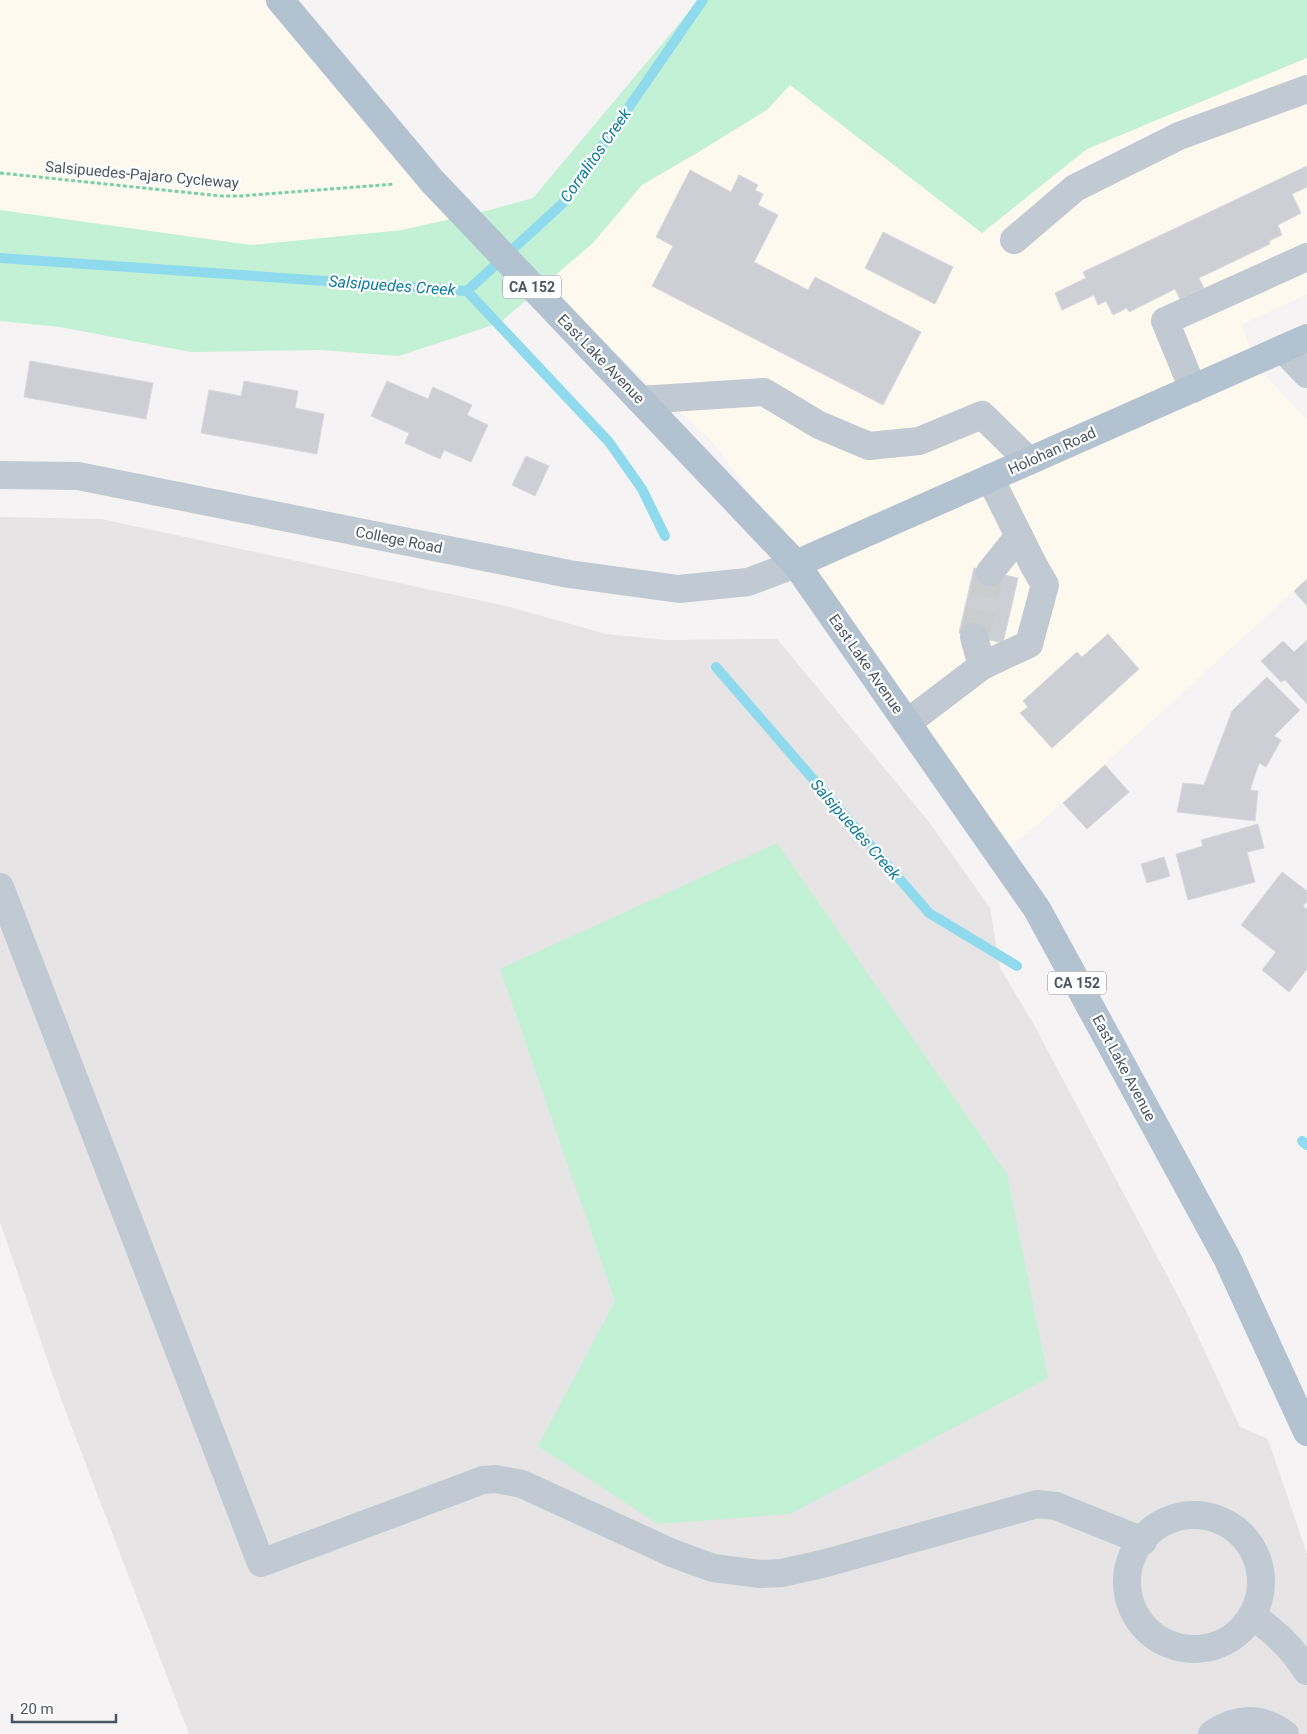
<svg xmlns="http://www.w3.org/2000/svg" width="1307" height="1734" font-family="Roboto,sans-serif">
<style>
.commercial{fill:#fdf9ef}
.education{fill:#e6e4e5}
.green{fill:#c3f1d5}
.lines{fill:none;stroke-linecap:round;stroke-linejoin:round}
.stream{stroke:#90daee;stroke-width:10}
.building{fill:#cdcfd5;stroke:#d7d9de}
.minor-tunnel{stroke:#caccce;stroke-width:28;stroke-dasharray:28 14;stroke-linecap:butt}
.path{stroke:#7ad0a6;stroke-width:3;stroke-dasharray:4 2.5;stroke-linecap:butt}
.minor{stroke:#c1cad2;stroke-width:28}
.major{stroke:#b3c2d1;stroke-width:28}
.labels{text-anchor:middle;stroke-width:4.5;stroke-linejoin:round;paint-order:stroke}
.shield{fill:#fff;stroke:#808990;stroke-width:1}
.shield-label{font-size:14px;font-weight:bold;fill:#4a5661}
.street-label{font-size:15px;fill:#4a5661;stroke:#fff}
.water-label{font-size:16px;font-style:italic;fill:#0c7c9b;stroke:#fff}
</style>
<rect width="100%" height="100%" fill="#f5f3f3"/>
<g class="commercial">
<polygon points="0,0 294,0 471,241 0,298"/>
<polygon points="710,14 982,233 1087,149 1307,56 1307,294 1241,325 1258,368 1307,420 1307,579 1050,814 1011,846 949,773 804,572 713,442 504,252"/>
</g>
<polygon class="education" points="0,517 101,519 506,606 606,634 665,640 777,639 929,822 990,908 1000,968 1032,1021 1186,1311 1240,1427 1268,1439 1307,1554 1307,1734 189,1734 61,1399 0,1222"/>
<g class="green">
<polygon points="699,0 1307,0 1307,58 1087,149 982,233 790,85 767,110 697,153 642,185 593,243 503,320 490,326 399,356 321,350 191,352 60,327 0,321 0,210 251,245 402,230 486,211 533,198"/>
<polygon points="777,843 1007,1174 1048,1378 790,1514 658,1524 538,1446 615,1301 500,969"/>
</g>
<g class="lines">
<g class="stream">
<polyline points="0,258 467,291 609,442 642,489 665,536"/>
<polyline points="467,291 562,204 703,0"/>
<polyline points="716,667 929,913 1017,966"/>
<polyline points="1302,1141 1307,1145"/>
</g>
</g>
<g class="building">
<polygon points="1307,166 1307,187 1292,194 1301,213 1278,225 1282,235 1269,241 1270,244 1199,278 1204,288 1180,299 1175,289 1129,312 1127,308 1113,315 1106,301 1098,305 1094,295 1062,310 1055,293 1086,278 1083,272"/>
<polygon points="690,170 731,192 739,175 758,185 755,190 763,194 758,205 778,215 754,262 808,290 815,277 921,332 883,405 652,286 673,246 656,237"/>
<polygon points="883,232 953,267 935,304 865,268"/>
<polygon points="30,361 153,383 146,419 24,397"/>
<polygon points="244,381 298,391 295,408 324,414 317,454 201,433 209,390 241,396"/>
<polygon points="387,381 428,399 433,387 472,405 467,415 488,425 471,462 444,450 440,459 405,443 409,433 371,416"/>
<polygon points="526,456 549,466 535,496 512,485"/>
<polygon points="974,568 1018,578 1003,643 959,633"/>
<polygon points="1307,579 1307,606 1294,591"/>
<polygon points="1108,634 1139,669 1052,748 1020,713 1028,707 1023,701 1077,652 1082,657"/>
<polygon points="1307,640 1307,704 1285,680 1281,682 1261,661 1283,641 1294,652"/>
<polygon points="1267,677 1300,710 1274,736 1281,740 1266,767 1259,763 1250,790 1258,791 1255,821 1177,812 1183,783 1204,785 1232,711"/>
<polygon points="1105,765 1129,792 1087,829 1063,803"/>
<polygon points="1258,824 1264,848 1247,852 1255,882 1188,900 1176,854 1203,846 1201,840"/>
<polygon points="1164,857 1170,876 1147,883 1141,864"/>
<polygon points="1282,872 1307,891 1307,902 1303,906 1307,909 1307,969 1289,992 1262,970 1276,952 1241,925"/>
</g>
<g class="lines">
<polyline class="minor-tunnel" points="974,637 990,572"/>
<polyline class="path" points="0,173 221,196 241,196 394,184"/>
<g class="minor">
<polyline points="1014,240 1075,188 1179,136 1307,89"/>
<polyline points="1283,349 1307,374"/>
<polyline points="1193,389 1165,321 1307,257"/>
<polyline points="640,400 764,392 819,425 869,446 919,441 982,415 1029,461"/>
<polyline points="0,475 78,476 569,574 679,589 748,582 796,564"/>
<polyline points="990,572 1019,536"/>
<polyline points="974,637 982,666"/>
<polyline points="907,723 982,666 1029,644 1045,585 1033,564 990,478"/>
<polyline points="0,887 261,1563 483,1480 496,1479 522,1484 672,1553 713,1568 760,1574 782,1573 826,1563 1037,1504 1056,1506 1143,1541"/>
<circle cx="1194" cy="1582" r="67"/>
<path d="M 1252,1615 C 1274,1632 1292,1647 1307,1671"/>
<path d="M 1212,1734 C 1237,1717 1260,1716 1285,1734"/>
</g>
<g class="major">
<polyline points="280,0 432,181 796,564 1037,909 1227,1258 1307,1432"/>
<polyline points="796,564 1307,338"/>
</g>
</g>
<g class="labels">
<g class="shield">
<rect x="503" y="275.5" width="58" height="23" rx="4"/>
<rect x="1048" y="971.5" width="58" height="23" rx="4"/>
</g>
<g class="shield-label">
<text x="532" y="292">CA 152</text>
<text x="1077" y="988">CA 152</text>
</g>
<g class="street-label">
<text transform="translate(142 175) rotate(5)" y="5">Salsipuedes-Pajaro Cycleway</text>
<text transform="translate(601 359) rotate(46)" y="5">East Lake Avenue</text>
<text transform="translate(1052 451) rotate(-24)" y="5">Holohan Road</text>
<text transform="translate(399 540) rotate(11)" y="5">College Road</text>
<text transform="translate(866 664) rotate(55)" y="5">East Lake Avenue</text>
<text transform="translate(1124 1068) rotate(62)" y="5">East Lake Avenue</text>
</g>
<g class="water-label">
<text transform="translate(595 155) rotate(-55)" y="6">Corralitos Creek</text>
<text transform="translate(392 285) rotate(4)" y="6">Salsipuedes Creek</text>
<text transform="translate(856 829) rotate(49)" y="6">Salsipuedes Creek</text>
</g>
</g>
<path d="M12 1714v8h104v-8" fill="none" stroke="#4a5661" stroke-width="2.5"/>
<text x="20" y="1714" font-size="15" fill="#4a5661" stroke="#ffffff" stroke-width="4" paint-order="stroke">20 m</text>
</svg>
